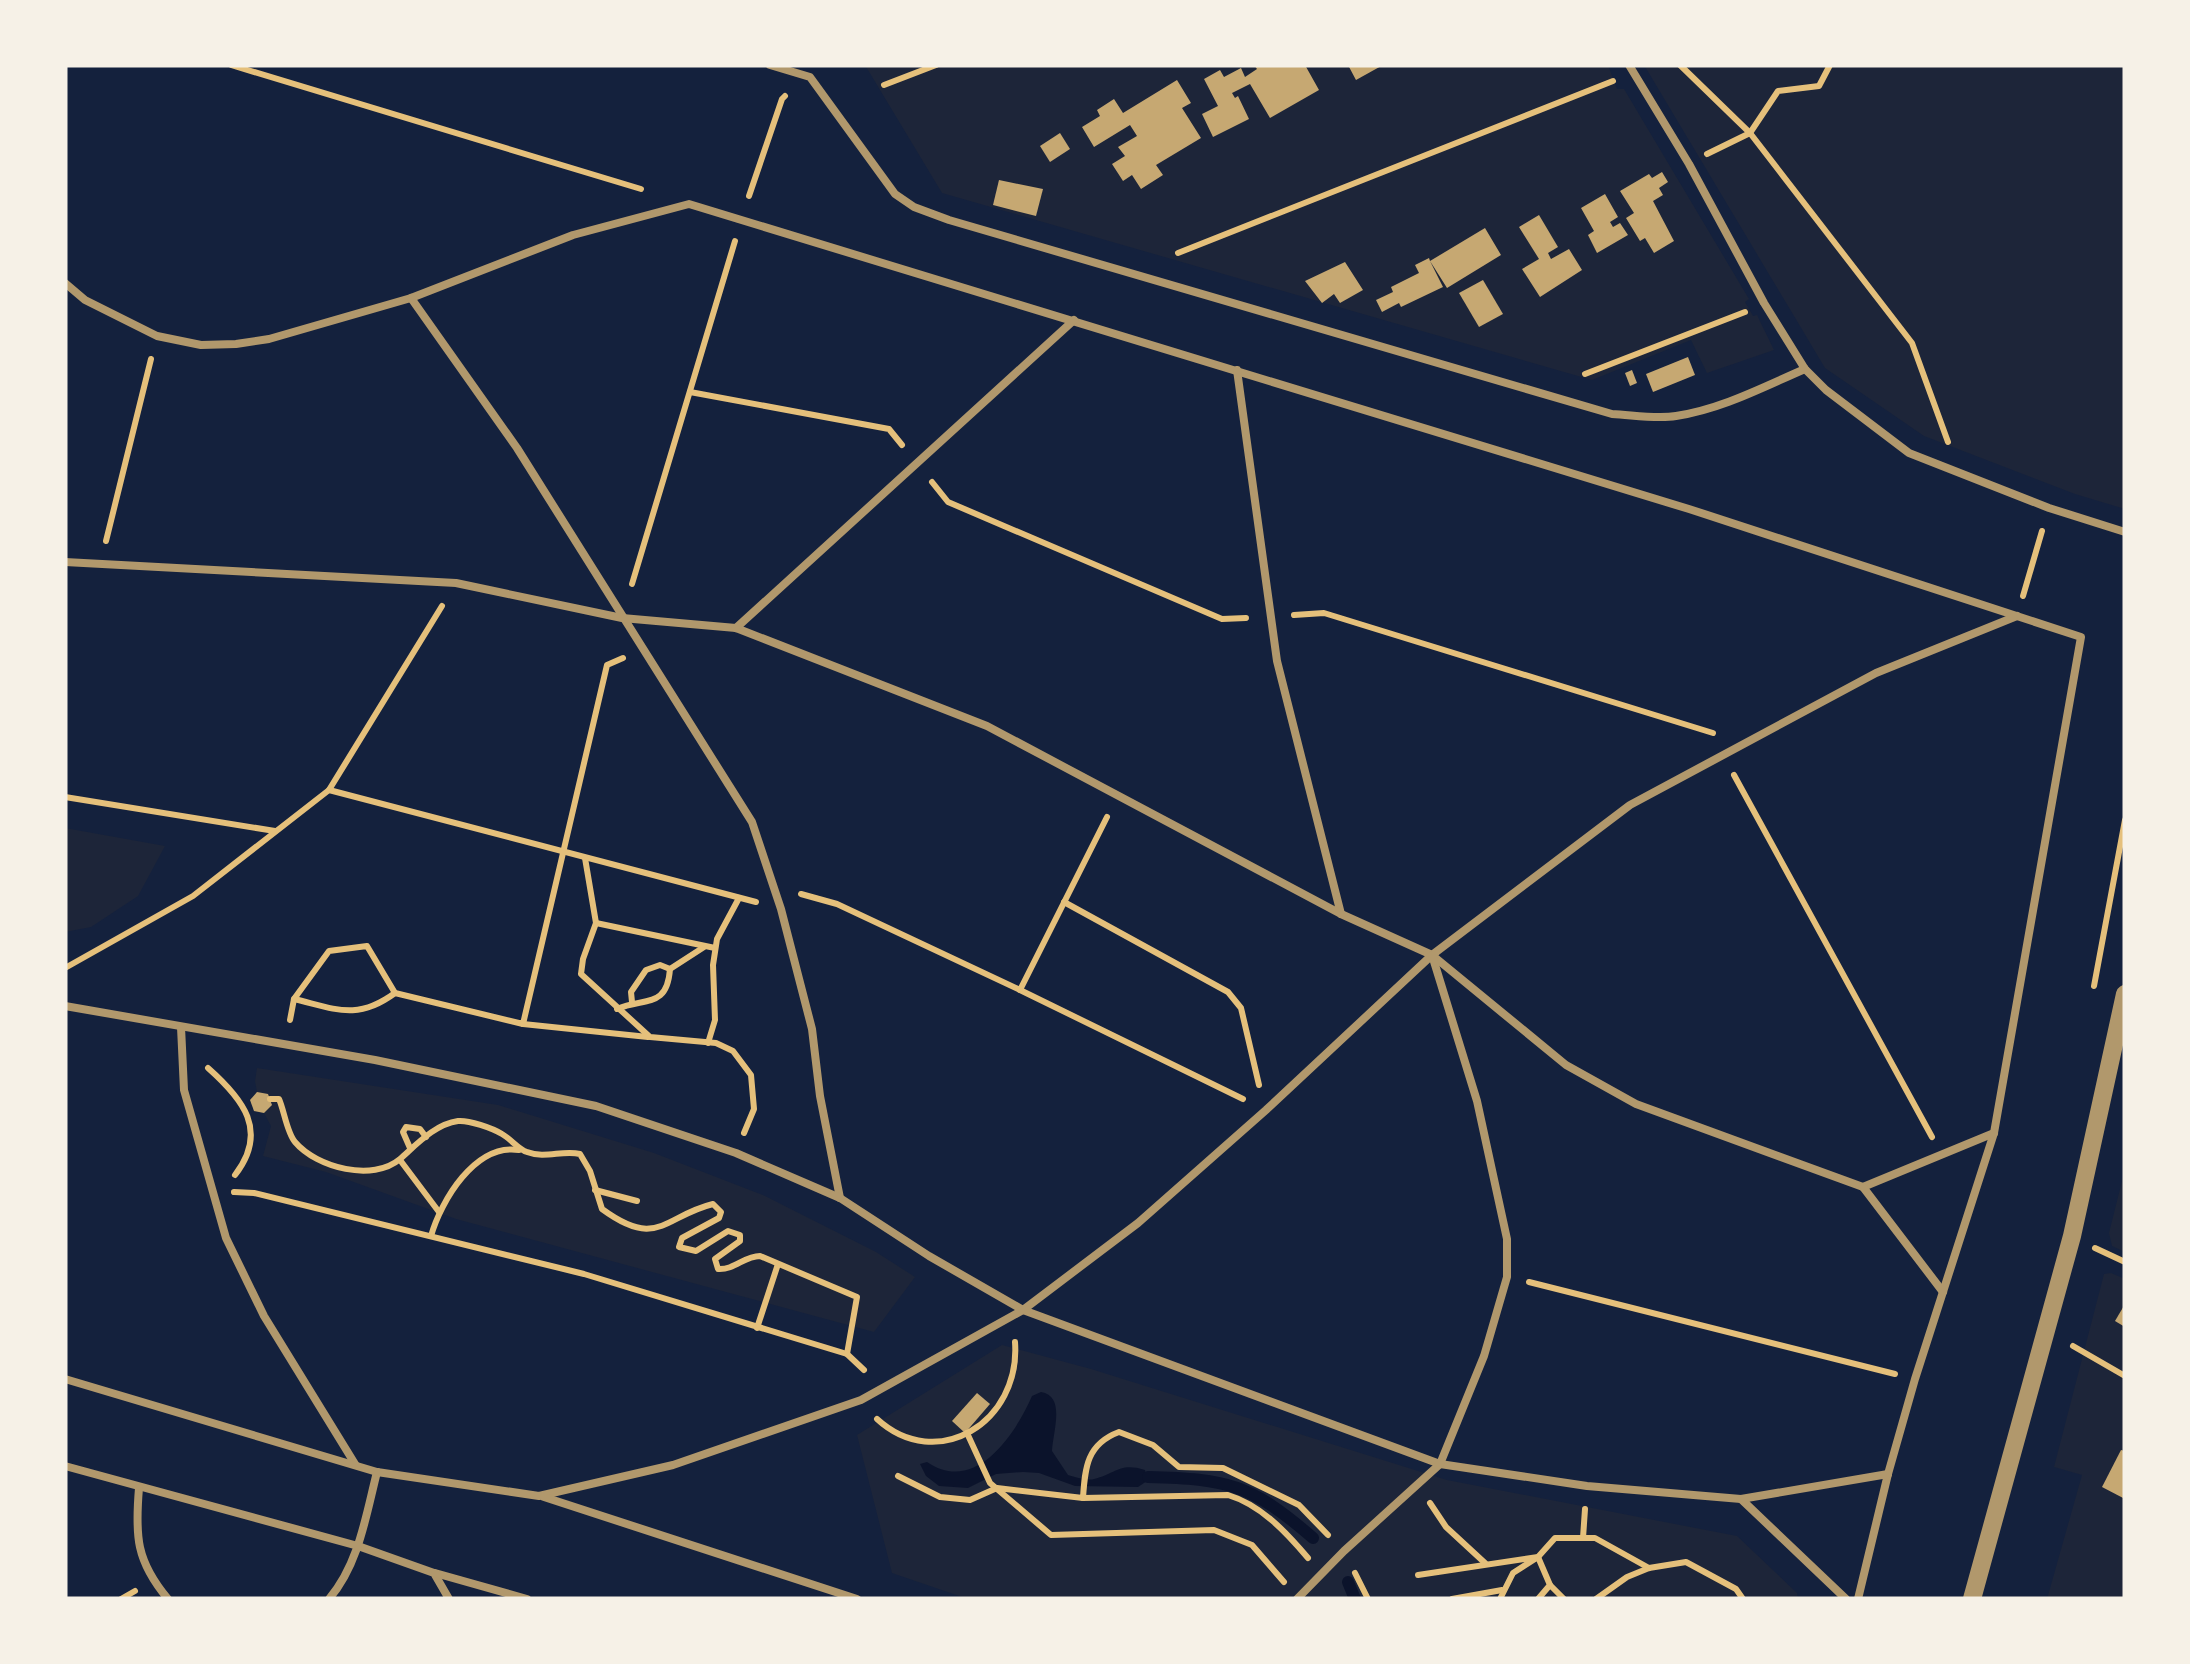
<svg xmlns="http://www.w3.org/2000/svg" width="2190" height="1664" font-family="Cabin,sans-serif">
<style>
.green{fill:#1d2539}
.water{fill:#0b132b}
.lines{fill:none;stroke-linecap:round;stroke-linejoin:round}
.stream{stroke:#0b132b;stroke-width:12}
.building{fill:#c6a872}
.path{stroke:#e5c07b;stroke-width:6}
.service{stroke:#b1986c;stroke-width:8}
.tertiary{stroke:#b1986c;stroke-width:18}
</style>
<rect width="100%" height="100%" fill="#14213d"/>
<g class="green">
<polygon points="865,65 1608,65 1617,89 1624,89 1749,299 1745,302 1753,316 1757,315 1774,350 1707,373 1691,340 1592,380 942,193"/>
<polygon points="1644,65 2125,65 2125,509 2075,494 1924,436 1825,368"/>
<polygon points="65,828 165,846 138,896 91,927 65,932"/>
<polygon points="257,1068 498,1105 654,1153 765,1196 876,1252 915,1277 874,1332 456,1219 326,1172 263,1156 271,1126 264,1113 254,1111 250,1100 257,1092 255,1081"/>
<polygon points="2125,1169 2125,1252 2112,1246 2109,1233"/>
<polygon points="2111,1273 2125,1279 2125,1599 2047,1599 2082,1475 2054,1467 2104,1274"/>
<polygon points="1002,1345 1091,1369 1447,1480 1737,1536 1797,1593 1798,1599 968,1599 892,1573 857,1435"/>
</g>
<path class="water" d="M 1041,1392 C 1066,1396 1053,1431 1052,1451 L 1068,1475 C 1076,1477 1087,1481 1094,1479 C 1116,1474 1119,1462 1145,1470 L 1147,1481 L 1138,1487 L 1075,1486 L 1039,1473 L 1023,1472 L 996,1474 L 968,1488 L 939,1486 L 926,1476 L 920,1464 L 927,1462 C 975,1495 1015,1435 1032,1396 Z"/>
<g class="lines">
<g class="stream">
<path d="M 1148,1477 C 1228,1479 1251,1484 1313,1538"/>
<polyline points="1348,1582 1355,1599"/>
</g>
</g>
<g class="building">
<polygon points="1254,65 1305,65 1319,90 1270,118 1250,84 1232,93 1235,98 1238,96 1249,119 1213,137 1202,114 1218,106 1204,79 1220,70 1224,77 1241,68 1245,77 1257,69"/>
<polygon points="1348,65 1383,65 1356,80"/>
<polygon points="1177,80 1191,103 1182,108 1201,138 1156,165 1163,175 1141,189 1132,175 1123,181 1112,164 1125,156 1118,147 1137,136 1130,125 1094,147 1082,127 1100,116 1097,110 1114,99 1123,113"/>
<polygon points="1060,133 1070,149 1050,162 1040,146"/>
<polygon points="1662,172 1668,182 1659,188 1663,195 1653,201 1674,241 1654,253 1645,238 1640,241 1626,218 1634,213 1620,191 1649,174 1652,178"/>
<polygon points="999,180 1043,189 1036,216 993,205"/>
<polygon points="1605,194 1618,217 1610,222 1613,227 1620,223 1628,235 1597,253 1588,235 1594,231 1581,208"/>
<polygon points="1539,215 1558,247 1548,253 1551,259 1569,249 1582,270 1540,297 1522,269 1539,259 1519,227"/>
<polygon points="1485,228 1501,255 1447,288 1430,261 1443,287 1401,307 1399,303 1382,312 1376,300 1393,292 1391,287 1419,273 1415,265 1429,258 1430,261"/>
<polygon points="1345,262 1363,290 1340,303 1334,294 1322,303 1305,281"/>
<polygon points="1483,280 1503,314 1479,327 1459,293"/>
<polygon points="1688,357 1695,375 1653,392 1646,374"/>
<polygon points="1632,370 1637,383 1630,386 1625,373"/>
<polygon points="257,1092 268,1094 272,1105 264,1113 254,1111 250,1100"/>
<polygon points="2125,1304 2125,1327 2115,1321"/>
<polygon points="977,1393 990,1404 965,1433 952,1421"/>
<polygon points="2121,1450 2125,1451 2125,1499 2102,1487"/>
</g>
<g class="lines">
<g class="path">
<polyline points="231,65 641,189"/>
<polyline points="1680,65 1750,133 1912,343 1948,442"/>
<polyline points="884,85 936,65"/>
<polyline points="1707,154 1750,133 1778,91 1819,86 1830,65"/>
<polyline points="749,196 782,99 785,96"/>
<polyline points="1178,253 1613,81"/>
<polyline points="1585,374 1745,312"/>
<polyline points="690,392 889,429 902,445"/>
<polyline points="932,482 948,502 1222,619 1246,618"/>
<polyline points="106,541 151,359"/>
<polyline points="632,584 735,241"/>
<polyline points="2023,596 2042,531"/>
<polyline points="1294,615 1324,613 1713,733"/>
<polyline points="1734,775 1932,1137"/>
<polyline points="329,790 756,902"/>
<polyline points="65,797 275,831"/>
<polyline points="1107,817 1020,990 1243,1099"/>
<polyline points="585,858 596,923 583,959 581,974 650,1037 716,1043 733,1051 751,1075 754,1109 744,1133"/>
<polyline points="801,894 837,904 1020,990"/>
<polyline points="1064,902 1228,992 1241,1008 1259,1085"/>
<polyline points="596,923 715,948"/>
<polyline points="65,968 193,896 329,790 442,606"/>
<polyline points="2094,986 2125,820"/>
<polyline points="294,999 329,951 367,946 395,993"/>
<polyline points="632,1002 631,992 646,970 660,965 670,969"/>
<path d="M 617,1009 C 645,997 667,1009 670,969 L 704,947"/>
<path d="M 290,1020 L 294,999 C 336,1009 357,1021 395,993 L 523,1024 L 607,665 L 623,658"/>
<polyline points="523,1024 648,1037"/>
<polyline points="708,1043 715,1020 713,965 717,939 739,898"/>
<path d="M 208,1068 C 243,1099 269,1131 235,1175"/>
<path d="M 270,1099 L 279,1099 C 284,1110 287,1133 295,1142 C 317,1168 373,1182 400,1159 C 416,1145 435,1124 458,1121 C 469,1120 492,1128 502,1134 C 511,1139 518,1149 527,1152 C 545,1159 562,1150 580,1154 L 590,1171 L 602,1209 C 658,1250 664,1216 713,1204 L 721,1212 L 719,1218 L 682,1238 L 679,1247 L 696,1251 L 728,1231 L 740,1235 L 740,1241 L 715,1259 L 718,1269 C 735,1270 744,1256 760,1256 L 857,1297 L 847,1354"/>
<polyline points="410,1148 403,1132 406,1127 420,1129 426,1137"/>
<polyline points="400,1160 439,1212"/>
<polyline points="595,1190 637,1201"/>
<polyline points="234,1192 254,1193 584,1274 847,1354 864,1370"/>
<path d="M 431,1236 C 441,1201 475,1143 519,1150"/>
<polyline points="2095,1248 2125,1262"/>
<polyline points="1529,1282 1895,1374"/>
<polyline points="757,1328 778,1264"/>
<polyline points="2073,1346 2125,1376"/>
<path d="M 877,1419 C 937,1474 1021,1422 1015,1342"/>
<polyline points="967,1433 990,1483 1051,1535 1214,1530 1252,1545 1284,1582"/>
<path d="M 898,1476 L 940,1497 L 970,1500 L 997,1488 L 1083,1498 C 1085,1467 1087,1444 1119,1432 L 1153,1445 L 1179,1467 L 1223,1468 L 1299,1505 L 1328,1535"/>
<path d="M 1083,1498 L 1228,1495 C 1261,1505 1286,1532 1308,1558"/>
<polyline points="1430,1503 1446,1527 1485,1563"/>
<polyline points="1583,1538 1585,1509"/>
<polyline points="1355,1573 1368,1599"/>
<polyline points="1418,1575 1538,1557 1555,1538 1595,1538 1649,1568"/>
<polyline points="1550,1585 1564,1599"/>
<polyline points="121,1599 135,1591"/>
<polyline points="1452,1599 1502,1590"/>
<polyline points="1500,1599 1513,1573 1538,1557 1550,1585 1538,1599"/>
<polyline points="1596,1599 1627,1577 1649,1568 1686,1562 1736,1589 1743,1599"/>
</g>
<g class="service">
<path d="M 770,65 L 810,77 L 895,194 L 914,207 L 949,220 L 1612,414 C 1633,415 1656,419 1676,416 C 1722,409 1763,387 1805,369"/>
<polyline points="1629,65 1689,164 1764,303 1805,369 1826,390 1909,453 2049,508 2125,532"/>
<polyline points="65,283 85,300 157,336 201,345 236,344 269,339 411,298 573,235 689,204 1689,509 2081,637 1994,1133 1915,1379 1888,1474 1858,1599"/>
<polyline points="411,298 517,448 752,822 781,909 812,1029 820,1096 840,1198"/>
<polyline points="1237,370 1277,661 1341,914"/>
<polyline points="65,562 456,583 622,618 736,628 987,726 1341,914 1432,955 1566,1065 1636,1104 1863,1187 1994,1133"/>
<polyline points="736,628 1074,320"/>
<polyline points="65,1006 375,1060 596,1106 736,1153 840,1198 929,1256 1023,1310 1440,1464 1587,1486 1741,1499"/>
<polyline points="181,1027 184,1090 226,1238 264,1316 355,1464"/>
<polyline points="1863,1187 1943,1292"/>
<polyline points="65,1379 377,1472 539,1496 673,1465 861,1400 1023,1310 1138,1223 1266,1110 1432,955"/>
<polyline points="65,1466 358,1546 434,1573 449,1599"/>
<path d="M 139,1488 C 135,1536 136,1561 168,1599"/>
<polyline points="544,1497 857,1599"/>
<polyline points="435,1573 527,1599"/>
<path d="M 329,1599 C 359,1564 366,1515 377,1472"/>
<polyline points="1297,1599 1344,1551 1440,1464 1484,1356 1507,1277 1507,1239 1477,1101 1432,955 1630,805 1876,673 2017,616"/>
<polyline points="1846,1599 1741,1499 1888,1474"/>
</g>
<polyline class="tertiary" points="1972,1599 2072,1236 2125,994"/>
</g>
<rect width="2190" height="1664" fill="none" stroke="#f6f1e7" stroke-width="135"/>
</svg>
